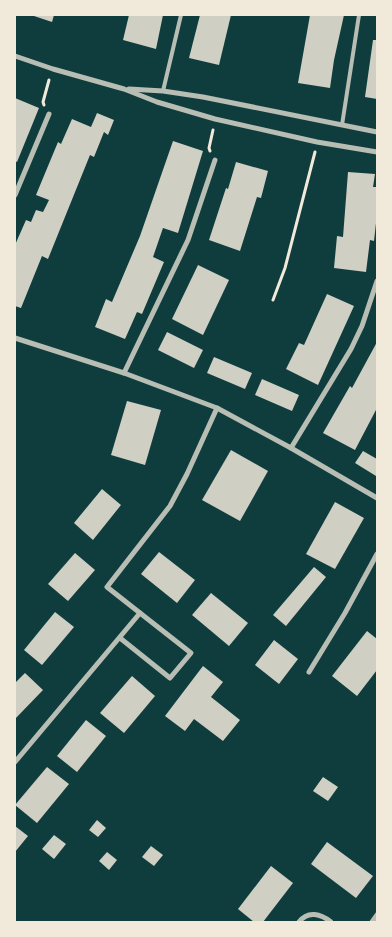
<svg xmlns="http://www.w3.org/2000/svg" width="392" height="937" font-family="Karla,sans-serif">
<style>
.building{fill:#cfcfc3}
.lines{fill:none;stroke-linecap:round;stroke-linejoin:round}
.path{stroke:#f1e9da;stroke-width:3}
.service{stroke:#b8beb3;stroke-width:4}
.minor{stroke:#b8beb3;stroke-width:5}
</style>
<rect width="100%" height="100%" fill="#0f3d3e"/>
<g class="building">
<polygon points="31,15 54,15 52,22"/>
<polygon points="129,15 163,15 156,49 123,40"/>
<polygon points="200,15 231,15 219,65 189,58"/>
<polygon points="310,15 344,15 334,60 330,88 298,83"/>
<polygon points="373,40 377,40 377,99 365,97"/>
<polygon points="15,98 39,108 17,162 15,161"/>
<polygon points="97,113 114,120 108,135 104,132 94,157 90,155 48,259 42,256 21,308 15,306 15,245 26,220 31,222 36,210 43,212 49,200 36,195 58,142 61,144 72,119 91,127"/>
<polygon points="173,141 203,151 178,233 163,228 153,257 164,262 142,314 137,312 125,339 95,327 106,299 112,302 140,236"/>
<polygon points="236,162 268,171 261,198 257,197 240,251 209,240 226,188 228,189"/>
<polygon points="348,172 375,174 373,187 377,187 377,214 374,241 370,240 366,272 334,268 337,236 343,237"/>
<polygon points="198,265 229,280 203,335 172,319"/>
<polygon points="327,294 354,306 318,385 286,369 299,343 304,345"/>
<polygon points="167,332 203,350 194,368 158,350"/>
<polygon points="377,342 377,408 355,450 323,433 350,386 352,388"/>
<polygon points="214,357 252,373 245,389 207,373"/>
<polygon points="262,379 299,395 292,411 255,395"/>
<polygon points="127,401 161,410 145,465 111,455"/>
<polygon points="231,450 268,471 240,521 202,500"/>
<polygon points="363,451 377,459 376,476 355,463"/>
<polygon points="102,489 121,505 93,540 74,523"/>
<polygon points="335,502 364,518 335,569 306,554"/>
<polygon points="159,552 195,580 177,603 141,574"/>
<polygon points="75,553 95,570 68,601 48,584"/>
<polygon points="314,567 326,577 286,626 273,615"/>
<polygon points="211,593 248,623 229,646 192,615"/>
<polygon points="55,612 74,627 42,665 24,650"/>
<polygon points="367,631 377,639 377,670 357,696 332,676"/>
<polygon points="274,640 298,659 279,684 255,665"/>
<polygon points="203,666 223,682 211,697 240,720 223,741 194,719 185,731 165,716"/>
<polygon points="25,673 43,690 15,719 15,683"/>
<polygon points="132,676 155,696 124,733 100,713"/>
<polygon points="86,720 106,736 77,772 57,756"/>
<polygon points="47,767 69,784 37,823 15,805"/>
<polygon points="323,777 338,787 328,801 313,791"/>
<polygon points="97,820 106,828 98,837 89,830"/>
<polygon points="15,826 28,836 15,852"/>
<polygon points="54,835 66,844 54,859 42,849"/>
<polygon points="327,842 373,876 356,898 311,864"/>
<polygon points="151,846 163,855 154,866 142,857"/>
<polygon points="107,852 117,860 109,870 99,861"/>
<polygon points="271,866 293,883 263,922 254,922 238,909"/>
</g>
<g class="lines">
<g class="path">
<polyline points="44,105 43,102 49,80"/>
<polyline points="210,151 209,148 213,130"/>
<polyline points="273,300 285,268 315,152"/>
</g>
<g class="service">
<polyline points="163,91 181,15"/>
<polyline points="342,125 359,15"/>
</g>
<g class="minor">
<polyline points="15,56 53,69 124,89 157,102 215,119 317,142 377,152"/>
<polyline points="129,89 163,91 203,97 377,132"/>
<polyline points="15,195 49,114"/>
<polyline points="15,338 124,373 217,408 291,448 377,498"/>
<polyline points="124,373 188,240 215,160"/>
<polyline points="291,448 351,349 362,326 377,281"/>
<polyline points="120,638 170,678 191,653 140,613"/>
<polyline points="309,672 345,613 377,554"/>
<polyline points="15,762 140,613 107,587 170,506 187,474 217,408"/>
<path d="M 299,922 C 308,910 321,914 331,922"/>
<polyline points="372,922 377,915"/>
</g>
</g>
<rect width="392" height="937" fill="none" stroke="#f1e9da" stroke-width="32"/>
</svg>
